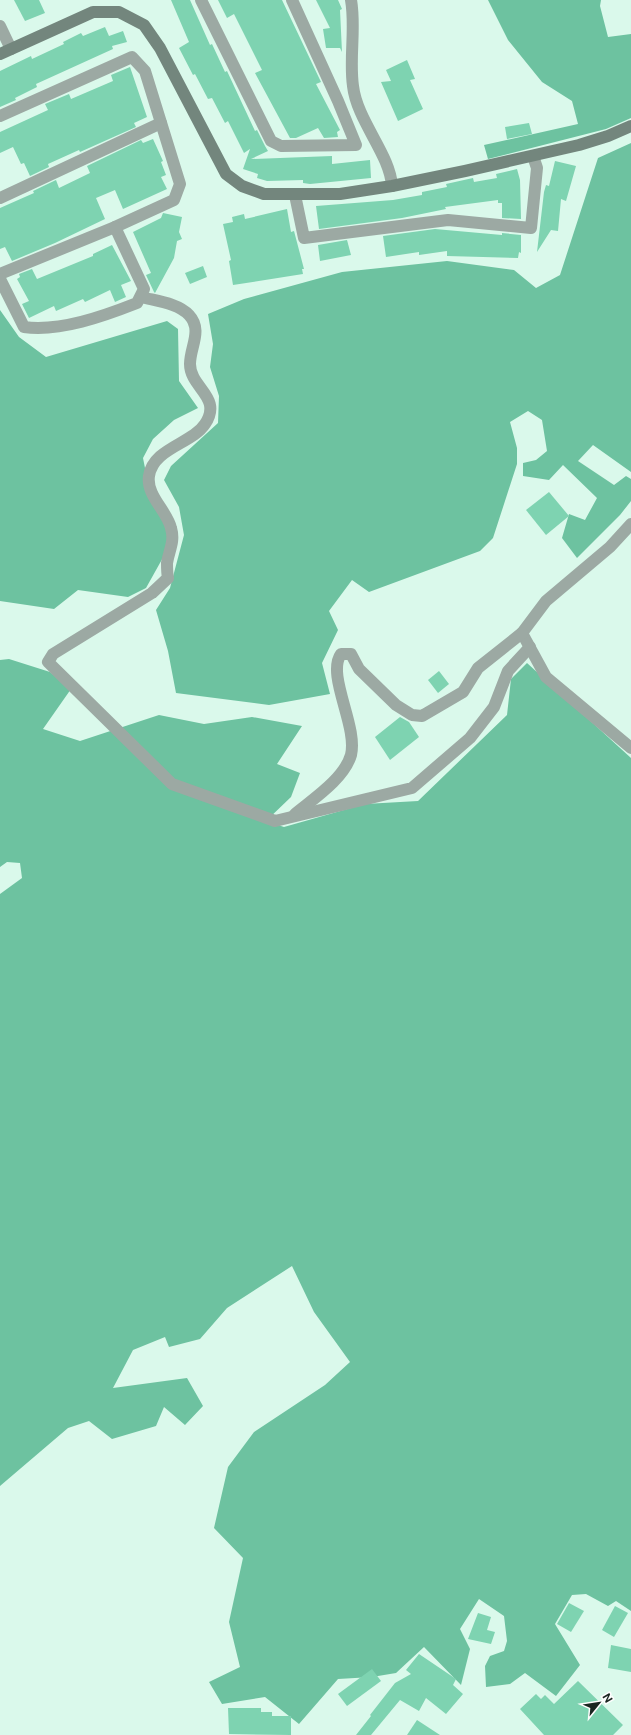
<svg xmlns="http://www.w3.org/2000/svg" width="631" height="1735" font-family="'Public Sans',sans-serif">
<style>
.forest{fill:#6dc2a0}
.building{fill:#7ed3b1}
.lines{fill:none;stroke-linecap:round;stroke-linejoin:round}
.street{stroke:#9ca9a3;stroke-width:12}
.secondary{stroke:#73867d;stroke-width:12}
</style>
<rect width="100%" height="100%" fill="#daf9eb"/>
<g class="forest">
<polygon points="488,0 601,0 600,6 608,37 631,34 631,118 606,129 488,159 484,145 578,124 572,101 542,82 508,40"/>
<polygon points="631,143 631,472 593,445 578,461 614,485 626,476 631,479 631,501 620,515 577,558 562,538 569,514 585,520 597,498 563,465 549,480 523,476 523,463 536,460 547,451 542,420 528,411 510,422 517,448 517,464 493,538 480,551 369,592 352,580 329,611 338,630 322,663 330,694 269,705 176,693 168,651 156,610 170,588 184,535 179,507 164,480 171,466 218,423 219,396 210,367 213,344 208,314 244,299 342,272 447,261 514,270 536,288 560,275 598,158"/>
<polygon points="0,310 19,337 46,357 167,321 178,329 179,381 198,408 174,420 153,439 143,458 149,488 168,527 170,545 146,588 128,597 78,590 54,609 0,601"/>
<polygon points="9,659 50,672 71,689 43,729 80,741 159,715 204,724 252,717 302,726 277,764 300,773 291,797 266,821 284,827 365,804 418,801 507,715 511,679 527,663 631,758 631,1611 616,1601 608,1606 586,1594 572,1595 555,1624 580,1665 556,1696 525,1673 510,1684 486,1687 485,1666 490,1656 504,1651 507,1641 504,1616 479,1599 460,1629 470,1649 461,1685 424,1647 396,1673 372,1677 338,1679 299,1724 265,1697 222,1704 209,1682 240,1667 229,1622 243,1558 214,1528 228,1467 254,1432 325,1385 350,1362 314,1312 292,1266 227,1308 200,1339 169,1347 165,1337 133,1350 113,1388 187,1378 203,1406 185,1425 164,1407 156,1426 112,1439 89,1421 68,1428 0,1486 0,894 22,878 20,863 7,862 0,867 0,660"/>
</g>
<g class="building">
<polygon points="14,0 39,0 45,13 25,21"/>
<polygon points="171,0 190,0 210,45 212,44 225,72 227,71 255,131 257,130 265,146 268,151 251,159 332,156 332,164 370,160 371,178 310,184 303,183 303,180 267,181 257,178 258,174 243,169 250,149 244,153 228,121 225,123 212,98 208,99 195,74 193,75 179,48 189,42"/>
<polygon points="218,0 282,0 321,82 316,84 340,130 337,132 338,137 324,138 318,128 296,138 290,138 255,73 262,70 234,14 227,18"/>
<polygon points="316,0 338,0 342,9 340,10 342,52 340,48 326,48 323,29 330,28"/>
<polygon points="105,27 109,36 123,31 127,42 112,46 113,49 36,84 37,87 15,98 16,100 0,107 0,71 31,56 32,59 64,44 63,42 81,33 83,36"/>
<polygon points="407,60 415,79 410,80 423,109 398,121 381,82 391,81 386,70"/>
<polygon points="130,67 147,117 134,123 136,127 80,152 79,150 48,164 49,167 30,176 24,163 21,164 13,147 0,153 0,132 48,110 45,104 69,94 71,99 113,81 111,75"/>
<polygon points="529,123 532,134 507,139 505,127"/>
<polygon points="153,139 163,161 161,162 166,175 161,177 167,189 123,209 115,190 96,198 105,219 55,243 12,261 5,247 0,249 0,208 34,193 33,191 56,180 59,188 90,173 87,166 141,140 143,143"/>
<polygon points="555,161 576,166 566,201 561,199 558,231 551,230 537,252 544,192 546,185 549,186"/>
<polygon points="517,169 520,180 521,219 502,218 502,203 498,203 498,200 445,207 446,209 402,218 319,229 316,206 393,200 422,195 422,192 447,187 446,184 473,178 474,182 497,178 496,174"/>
<polygon points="287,209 291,232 294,231 304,269 302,269 303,274 233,285 229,261 231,260 223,224 233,222 232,217 244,214 245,219"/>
<polygon points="163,213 182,217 179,232 182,239 177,241 174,258 155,293 154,292 146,275 151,273 133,232 161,218"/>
<polygon points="435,229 502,235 502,233 521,235 521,253 519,252 518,258 447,256 447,251 419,255 419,252 386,257 383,236"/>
<polygon points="347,240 351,255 320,261 318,245"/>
<polygon points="112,245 131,281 121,285 126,297 115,302 110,290 85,302 83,299 56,311 54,306 29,318 22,304 29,301 17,279 20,277 19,274 32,269 37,279 93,256 93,254"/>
<polygon points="203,266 207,277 190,284 185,273"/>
<polygon points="549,492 569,516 546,535 526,510"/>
<polygon points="439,671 449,684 438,693 428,680"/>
<polygon points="400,717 409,722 419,737 390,760 375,737"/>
<polygon points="569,1603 584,1611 571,1632 557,1624"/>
<polygon points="615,1606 628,1613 614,1637 602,1630"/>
<polygon points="478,1613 491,1617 487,1630 495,1632 491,1644 468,1639"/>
<polygon points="611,1645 631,1649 631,1672 608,1668"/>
<polygon points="419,1654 456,1679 453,1685 463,1694 446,1714 426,1698 419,1711 400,1700 371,1735 356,1735 371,1716 370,1715 395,1683 411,1674 406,1670"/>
<polygon points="372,1669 381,1681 347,1706 338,1694"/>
<polygon points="578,1681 623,1725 613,1735 544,1735 520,1709 536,1694 541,1699 545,1695 554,1704"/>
<polygon points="228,1708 261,1708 261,1712 272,1712 272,1716 291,1716 291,1735 229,1734"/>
<polygon points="417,1720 440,1735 407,1735"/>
</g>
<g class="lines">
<g class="street">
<polyline points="201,0 271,141 281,146 356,145 338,101 292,0"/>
<path d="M 351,0 C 356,28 349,58 353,86 C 357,121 390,154 392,186"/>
<polyline points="0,26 11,49"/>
<polyline points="0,116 132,57 145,71 180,184 174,200 115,227 0,274"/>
<polyline points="295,195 304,238 448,220 531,228 537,168 533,156"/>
<polyline points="0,198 161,123"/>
<path d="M 0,279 L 24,327 C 60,332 104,316 137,303 L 144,289 L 115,227"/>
<path d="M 141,297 C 156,301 178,303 189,315 C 203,330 190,347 190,364 C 190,388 223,397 205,424 C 192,444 153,448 149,476 C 146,495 167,511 171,528 C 175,542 169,550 167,563 C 167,568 167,573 168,578 L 152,593 L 53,654 L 48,662 L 172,784 L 275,821 L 412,788 L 470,738 L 494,707 L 508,671 L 530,647"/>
<polyline points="631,524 610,547 546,601 522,633 546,677 631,748"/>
<path d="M 295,814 C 313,799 344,779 351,755 C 358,726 326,675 341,654 L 351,654 L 359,669 L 396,705 L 412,715 L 422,716 L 463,692 L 478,668 L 522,633"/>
</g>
<polyline class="secondary" points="0,54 93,12 119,12 144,25 160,48 226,174 242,186 264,194 340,194 392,186 465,171 579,145 608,136 631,126"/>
</g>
<g transform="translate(599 1703) rotate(60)" stroke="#fefefe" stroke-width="3" paint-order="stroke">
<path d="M0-3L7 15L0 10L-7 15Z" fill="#1a2621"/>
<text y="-6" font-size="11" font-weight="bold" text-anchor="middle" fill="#1a2621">N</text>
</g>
</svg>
